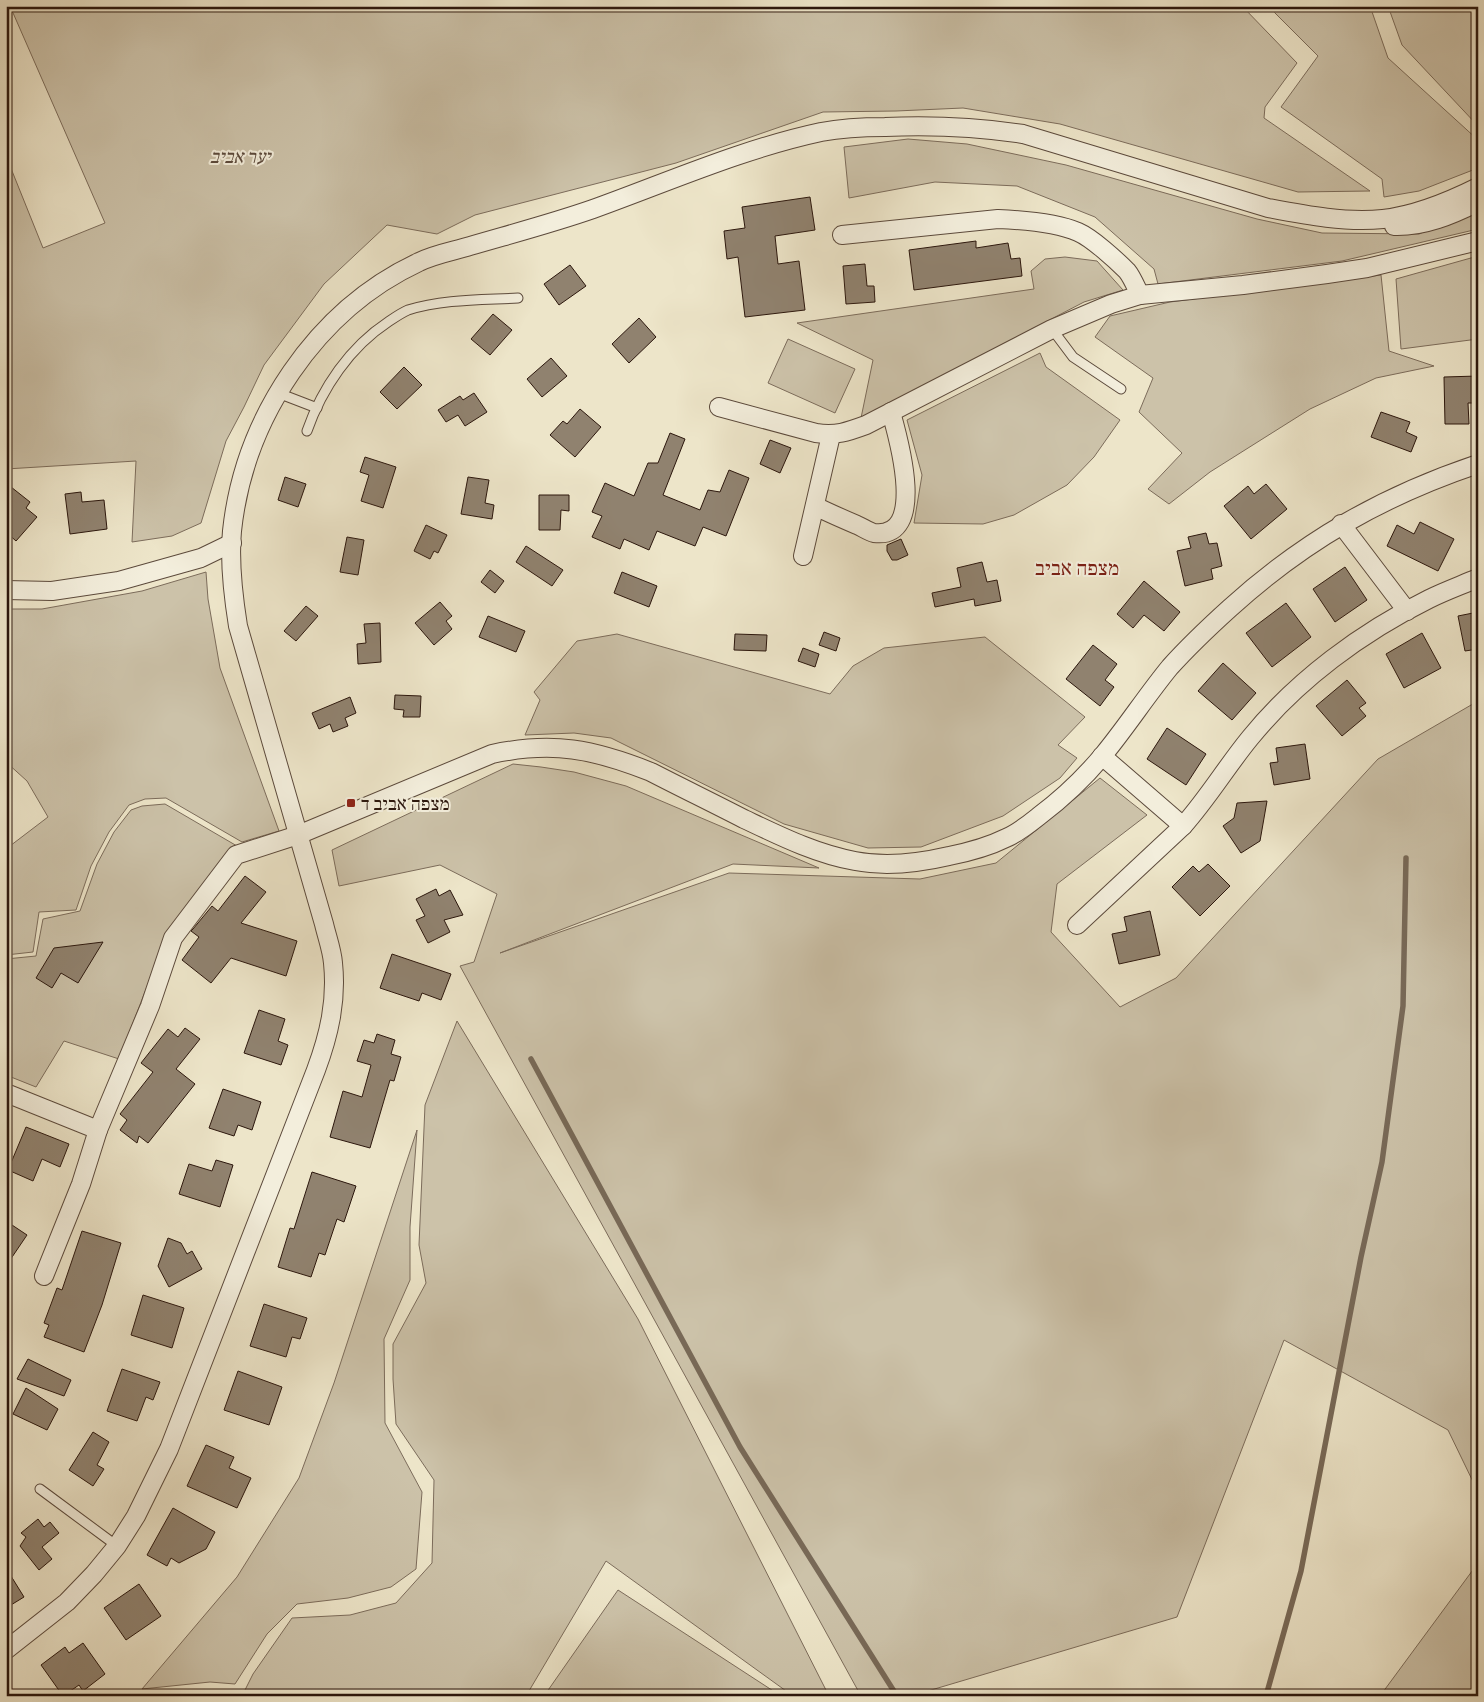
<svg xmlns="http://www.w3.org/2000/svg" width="1484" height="1702" font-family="Vollkorn,'Frank Ruhl Libre',serif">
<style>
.green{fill:#ccc2a9;stroke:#7c6c5b}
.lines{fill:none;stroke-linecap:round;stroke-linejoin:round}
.stream{stroke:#786957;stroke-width:5.5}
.building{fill:#90826f;stroke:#2c170d}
.lane-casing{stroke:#5c4a3c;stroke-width:11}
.street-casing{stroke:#5c4a3c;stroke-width:20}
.lane{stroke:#f3eedc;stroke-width:9}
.street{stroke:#f3eedc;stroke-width:18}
.poi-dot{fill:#8f2418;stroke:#f3eedc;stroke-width:2}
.labels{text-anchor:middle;stroke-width:4;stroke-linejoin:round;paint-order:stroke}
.park-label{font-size:19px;font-style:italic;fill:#5c4a3c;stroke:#f3eedc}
.poi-label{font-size:19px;fill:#2c170d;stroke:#f3eedc;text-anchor:start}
.quarter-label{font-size:21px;fill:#7a1f14;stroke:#f3eedc}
</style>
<rect width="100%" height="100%" fill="#ede5c9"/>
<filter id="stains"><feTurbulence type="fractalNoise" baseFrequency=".004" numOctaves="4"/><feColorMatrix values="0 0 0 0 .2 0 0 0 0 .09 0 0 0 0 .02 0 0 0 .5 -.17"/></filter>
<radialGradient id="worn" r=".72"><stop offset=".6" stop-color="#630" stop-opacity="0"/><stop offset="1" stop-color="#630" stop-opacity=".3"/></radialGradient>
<g class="green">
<polygon points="10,6 1242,6 1297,63 1265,107 1264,118 1370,191 1298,192 1060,124 963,108 896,111 823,112 676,163 475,215 437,234 387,225 324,284 264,365 244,407 226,441 201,523 172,536 132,542 136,461 6,469 6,156 43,248 105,223"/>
<polygon points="1268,6 1370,6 1388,58 1478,140 1478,168 1419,191 1384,197 1382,179 1281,107 1318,56"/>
<polygon points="1388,6 1478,6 1478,126 1402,45"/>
<polygon points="908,139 967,144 1066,165 1257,219 1322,233 1419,234 1478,209 1478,229 1342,261 1158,284 1154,269 1095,217 1017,186 935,182 849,198 844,147"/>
<polygon points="1478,256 1478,339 1401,349 1396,279"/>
<polygon points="1065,257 1097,261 1123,290 1084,302 861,418 873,360 797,323 1034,289 1031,271 1045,259"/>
<polygon points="1381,275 1389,351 1434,366 1376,378 1310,409 1210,472 1169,504 1148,489 1182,453 1139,412 1153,378 1095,337 1110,316 1170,302"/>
<polygon points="788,339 855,369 835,413 768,383"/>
<polygon points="1040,353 1046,367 1120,420 1094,457 1067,485 1014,515 983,524 914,523 922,475 907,420"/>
<polygon points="206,572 208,599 220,668 279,831 242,842 166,798 145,799 129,805 109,832 91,866 76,910 39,912 33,952 6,955 6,849 48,817 27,781 6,762 6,609 42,609 142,591"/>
<polygon points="617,634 830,694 853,666 884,648 985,637 1085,717 1058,745 1077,758 1060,778 1003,816 921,847 868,848 784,824 611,738 574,733 525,735 540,700 534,692 577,641"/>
<polygon points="1478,701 1478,1492 1448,1430 1284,1340 1177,1617 911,1696 861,1696 460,966 474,962 497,894 440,865 339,886 332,850 513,764 541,767 574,772 626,786 819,868 733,864 500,953 729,873 920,879 996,863 1100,778 1147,815 1057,884 1051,932 1120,1007 1176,978 1378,759"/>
<polygon points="165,804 237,846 155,966 119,1059 64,1041 36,1087 6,1075 6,959 36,956 43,919 80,911 97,864 114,832 131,810 142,806"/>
<polygon points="457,1021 638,1319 829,1696 793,1696 606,1561 526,1696 242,1696 253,1674 292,1618 350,1615 396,1603 432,1563 434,1480 396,1424 393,1379 393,1344 426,1283 419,1245 425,1105"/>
<polygon points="417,1130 410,1227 410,1280 384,1339 385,1423 422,1492 416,1569 391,1587 348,1598 297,1604 267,1634 235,1684 210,1682 142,1689 237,1577 299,1478 334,1383"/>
<polygon points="1478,1563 1478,1696 1380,1696"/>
<polygon points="618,1590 781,1696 544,1696"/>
</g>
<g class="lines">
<g class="stream">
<polyline points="531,1059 740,1447 897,1696"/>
<polyline points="1266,1696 1301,1571 1361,1257 1382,1162 1403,1006 1406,858"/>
</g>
</g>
<g class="building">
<polygon points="810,197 815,230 775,236 778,264 799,261 805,310 745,317 738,257 727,259 724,231 745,228 742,207"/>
<polygon points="976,241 976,248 1008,243 1011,259 1020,258 1022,276 914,290 909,250"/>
<polygon points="865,264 867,286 874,286 875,302 846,304 843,266"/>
<polygon points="570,265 586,286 559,305 544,284"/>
<polygon points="493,314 512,330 490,355 471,339"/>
<polygon points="639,318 656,337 629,363 612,344"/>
<polygon points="551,358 567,376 542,397 527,379"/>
<polygon points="404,367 422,385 397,409 380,392"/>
<polygon points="1478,376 1478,403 1468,403 1469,424 1445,424 1444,377"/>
<polygon points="474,393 487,412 465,426 458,415 446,422 438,410 460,396 463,400"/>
<polygon points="580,409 601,427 575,457 550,435 563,421 567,424"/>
<polygon points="1381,412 1410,422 1406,432 1417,437 1411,452 1371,437"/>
<polygon points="670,433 685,439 663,495 700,510 708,490 720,492 729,470 749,478 726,536 703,527 695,546 657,531 649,550 624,539 620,549 592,537 602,516 592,512 605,483 634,496 648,463 658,463"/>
<polygon points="770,440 791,448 780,473 760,464"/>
<polygon points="365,457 396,467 383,508 361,501 369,475 360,472"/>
<polygon points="285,477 306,484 298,507 278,500"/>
<polygon points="468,477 489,480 485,503 494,505 492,519 461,514"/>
<polygon points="6,483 30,502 26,508 37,517 16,541 6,532"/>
<polygon points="1266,484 1287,509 1251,539 1224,506 1248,486 1254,494"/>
<polygon points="81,492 82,502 104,500 107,529 70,534 65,494"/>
<polygon points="539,495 569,495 569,511 561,510 560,530 539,530"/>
<polygon points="1420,522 1454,539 1438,571 1387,546 1397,525 1414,534"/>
<polygon points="426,525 447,535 438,553 434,551 430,559 414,551"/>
<polygon points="1206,533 1209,544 1217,543 1222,566 1211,569 1213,579 1185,586 1177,551 1191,548 1188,537"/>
<polygon points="347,537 364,540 358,575 340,572"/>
<polygon points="901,539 908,555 897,560 892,560 887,551 887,545"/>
<polygon points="526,546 563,570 552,586 516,562"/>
<polygon points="982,562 987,582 997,580 1001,601 975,606 974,599 935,607 932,593 961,587 957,568"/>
<polygon points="1345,567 1367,600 1335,622 1313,589"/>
<polygon points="490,570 504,581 495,593 481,582"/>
<polygon points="622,572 657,586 649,607 614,593"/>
<polygon points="1144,581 1180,612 1164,631 1144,615 1133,628 1117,614"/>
<polygon points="440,602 452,616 446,621 452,629 434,645 415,623"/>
<polygon points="1286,603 1311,637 1272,667 1246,633"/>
<polygon points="306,606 318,616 296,641 284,631"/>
<polygon points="1478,612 1478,649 1465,651 1458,616"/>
<polygon points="488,616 525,631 516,652 479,637"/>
<polygon points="380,623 381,662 358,664 357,644 366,643 364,624"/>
<polygon points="824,632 840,638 836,651 819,645"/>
<polygon points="1422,633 1441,668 1404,688 1386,654"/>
<polygon points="735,634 767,635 766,651 734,650"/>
<polygon points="1093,645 1117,664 1105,680 1114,687 1100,706 1066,679"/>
<polygon points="803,648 819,654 815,667 798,661"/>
<polygon points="1223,663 1256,693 1232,720 1198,691"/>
<polygon points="1347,680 1366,703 1359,708 1366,716 1342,736 1316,706"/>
<polygon points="395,695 421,696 420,717 403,717 404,710 394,709"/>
<polygon points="350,697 356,713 345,718 348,726 333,732 330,724 319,729 312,713"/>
<polygon points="1167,728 1206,754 1186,785 1147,759"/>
<polygon points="1305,744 1310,779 1274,785 1270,763 1278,762 1276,748"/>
<polygon points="1267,801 1260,841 1241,853 1223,826 1234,818 1237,803"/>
<polygon points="1208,864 1230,886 1200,916 1172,887 1193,866 1199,872"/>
<polygon points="245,876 266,892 241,923 297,941 286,976 231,958 211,983 182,960 199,937 191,931 193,929 212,906 218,911"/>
<polygon points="436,889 439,896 450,890 463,915 444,920 450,932 428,943 416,920 425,916 416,899"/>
<polygon points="1150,911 1160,955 1119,964 1112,934 1127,931 1124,917"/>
<polygon points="103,942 78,983 61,973 52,988 36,978 54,948"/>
<polygon points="392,954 451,974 441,1000 422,993 419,1001 380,988"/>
<polygon points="259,1010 285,1019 278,1041 288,1045 281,1065 244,1053"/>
<polygon points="185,1028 200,1039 176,1069 195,1084 148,1143 139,1136 137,1143 120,1130 127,1120 120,1114 153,1072 141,1063 168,1029 178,1037"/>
<polygon points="377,1034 395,1040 391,1054 401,1057 394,1081 390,1080 370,1148 330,1137 343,1091 362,1097 371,1065 357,1061 364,1040 374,1043"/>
<polygon points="223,1089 261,1102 252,1130 238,1125 234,1136 209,1128"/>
<polygon points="26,1127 69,1144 60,1167 42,1159 33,1181 8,1170"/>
<polygon points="216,1160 233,1165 220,1207 179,1194 189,1164 212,1171"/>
<polygon points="312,1172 356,1186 344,1222 337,1219 325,1255 319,1253 311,1277 278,1267 290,1228 294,1229"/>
<polygon points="6,1221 27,1235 6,1266"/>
<polygon points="82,1231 121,1243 102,1305 84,1352 44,1337 49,1325 44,1323 57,1288 62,1290"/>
<polygon points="168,1238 181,1243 187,1254 192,1251 202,1269 169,1287 158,1266"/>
<polygon points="143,1295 184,1308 172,1348 131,1335"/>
<polygon points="264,1304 307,1318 300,1339 292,1337 286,1357 250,1346"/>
<polygon points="28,1359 71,1380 64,1396 17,1379"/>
<polygon points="122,1369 160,1382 153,1400 146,1397 137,1421 107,1411"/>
<polygon points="238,1371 282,1387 269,1425 224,1410"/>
<polygon points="26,1388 58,1409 47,1430 13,1414"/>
<polygon points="93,1432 109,1442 97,1465 104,1469 93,1486 69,1470"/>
<polygon points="206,1445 234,1457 229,1468 251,1478 237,1508 187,1486"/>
<polygon points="173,1508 215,1532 206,1549 179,1563 171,1558 167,1566 147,1555"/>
<polygon points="38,1519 44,1527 50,1522 59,1533 42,1547 52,1559 39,1570 20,1546 26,1537 21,1533"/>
<polygon points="6,1568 24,1597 6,1608"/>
<polygon points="139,1584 161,1616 126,1640 104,1608"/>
<polygon points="83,1643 105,1674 83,1691 79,1685 63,1696 41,1665 65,1647 69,1653"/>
</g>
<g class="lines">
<defs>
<g id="lane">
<polyline points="1052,329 1073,357 1121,389"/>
<polyline points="278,393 317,408"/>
<path d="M 307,431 C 322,388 350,347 388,322 C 394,318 401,313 408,310 C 443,299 482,300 518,298"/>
<polyline points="40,1489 117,1546"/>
</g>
<g id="street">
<path d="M 1394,226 C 1424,227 1452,215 1478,202"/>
<path d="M 842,235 L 998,219 C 1021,220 1057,223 1078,232 C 1092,238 1116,260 1127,271 C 1132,277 1136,287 1140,295"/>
<path d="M 719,407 L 816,433 C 836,436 847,432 866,425 L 1052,329 L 1111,304 L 1140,295 L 1243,285 L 1327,274 L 1367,268 L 1478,241"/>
<path d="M 815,506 C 829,513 843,519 857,525 C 862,527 869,532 874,533 C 928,540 898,437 891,412"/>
<polyline points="1341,524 1407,611"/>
<polyline points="803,556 831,435"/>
<polyline points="6,590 52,591 119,581 201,558 232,543"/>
<polyline points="1102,756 1183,826"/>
<path d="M 1077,925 L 1183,826 C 1208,798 1227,766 1250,738 C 1297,680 1362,632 1429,599 C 1445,591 1462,585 1478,578"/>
<polyline points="6,1093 98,1130 81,1184 44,1276"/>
<path d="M 98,1130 L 150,1006 L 173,938 L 236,855 L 298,835 L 492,754 C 553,741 593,749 651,772 C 682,788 713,803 744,819 C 780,836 816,854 855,861 C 886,867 919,863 949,856 C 969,852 988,847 1006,838 C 1018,833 1029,824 1039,816 C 1063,798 1085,777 1104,754 C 1127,726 1147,695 1170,667 C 1189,646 1209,627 1230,608 C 1305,540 1383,496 1478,464"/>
<path d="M 6,1650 L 67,1602 L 94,1574 L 117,1546 L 136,1516 L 169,1449 L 316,1070 C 329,1035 337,1001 333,963 C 332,950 327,937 324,924 L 238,626 C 233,595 229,563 232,531 C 244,418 316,310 419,262 C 435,254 454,251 470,246 C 511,234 553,223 593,209 C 668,182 742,149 821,132 C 842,128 863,127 885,127 C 931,125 977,127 1023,134 L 1268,208 C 1305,215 1346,223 1383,219 C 1417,215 1448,202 1478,187"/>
</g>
</defs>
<use href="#lane" class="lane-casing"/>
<use href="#street" class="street-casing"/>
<use href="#lane" class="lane"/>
<use href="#street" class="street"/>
</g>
<rect class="poi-dot" x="346" y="798" width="10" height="10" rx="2.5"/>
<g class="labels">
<g class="park-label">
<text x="240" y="163">יער אביב</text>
</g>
<g class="poi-label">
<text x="361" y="810">מצפה אביב ד</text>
</g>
<g class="quarter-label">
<text x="1077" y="575">מצפה אביב</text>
</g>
</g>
<rect width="1484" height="1702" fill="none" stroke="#ede5c9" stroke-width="25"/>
<rect x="8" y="8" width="1469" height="1687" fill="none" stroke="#2c170d" stroke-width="2.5"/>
<rect x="12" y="12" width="1459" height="1677" fill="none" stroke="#2c170d"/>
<rect width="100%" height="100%" filter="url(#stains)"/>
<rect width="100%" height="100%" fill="url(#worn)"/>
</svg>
